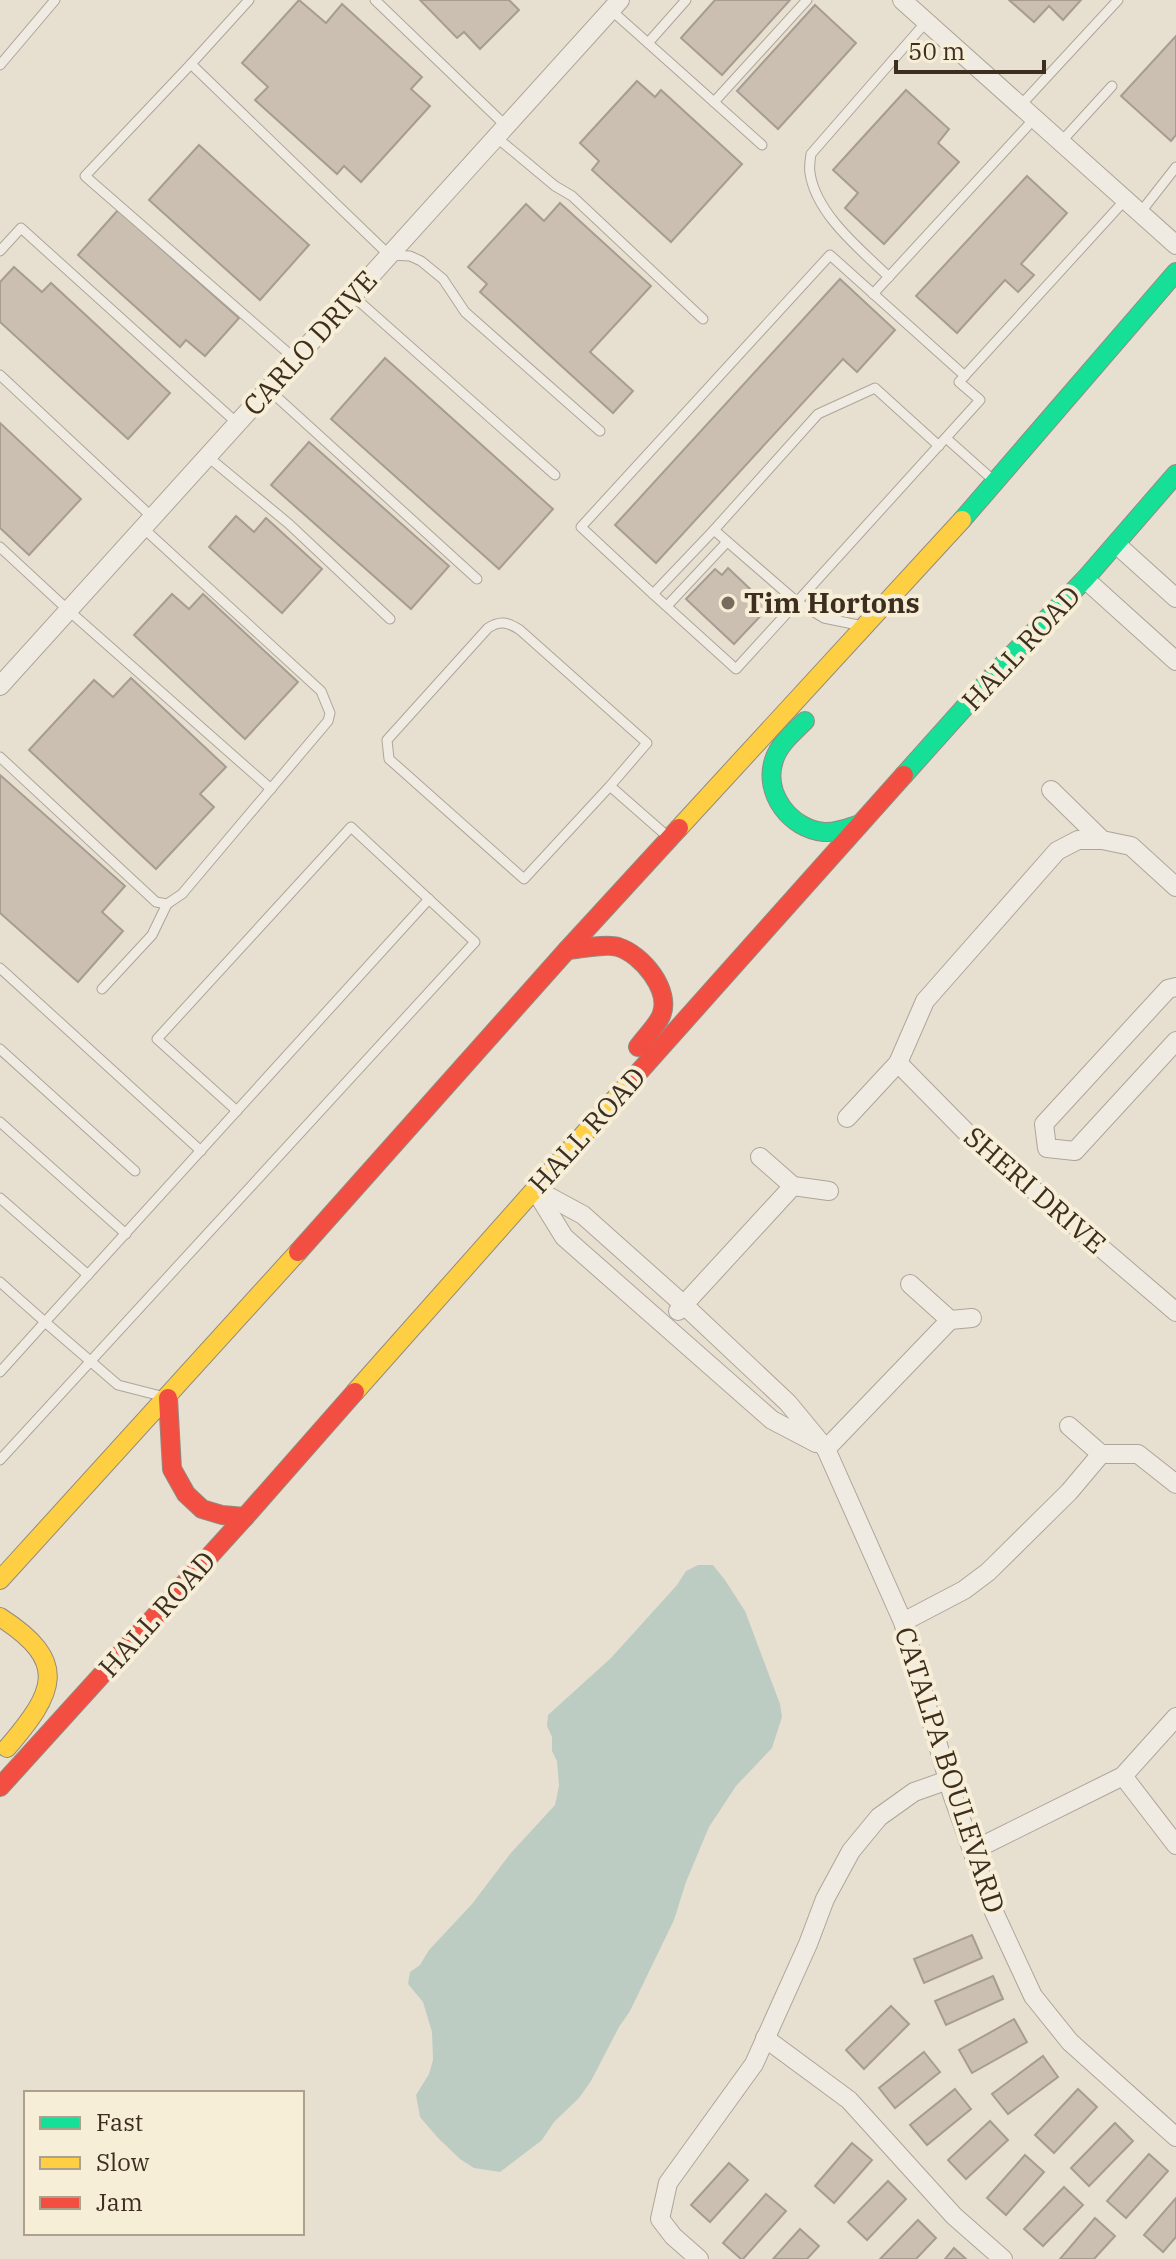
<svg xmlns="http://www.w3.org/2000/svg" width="1176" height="2259" font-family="'IBM Plex Serif',serif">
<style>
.water{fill:#bcccc2}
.building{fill:#cbbfb2;stroke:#a89c90;stroke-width:2}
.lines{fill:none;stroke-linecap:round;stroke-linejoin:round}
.lane-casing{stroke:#ada599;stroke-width:11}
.street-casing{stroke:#ada599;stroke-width:20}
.fast-casing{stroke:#928b80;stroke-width:20}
.slow-casing{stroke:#928b80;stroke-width:20}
.jam-casing{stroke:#928b80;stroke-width:20}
.lane{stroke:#efebe3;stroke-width:9}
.street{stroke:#efebe3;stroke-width:18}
.fast{stroke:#16e098;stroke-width:18}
.slow{stroke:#ffcf43;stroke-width:18}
.jam{stroke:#f24e42;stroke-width:18}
.poi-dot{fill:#786c5e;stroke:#f7eed8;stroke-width:3}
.labels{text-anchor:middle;stroke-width:8;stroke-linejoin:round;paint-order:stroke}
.street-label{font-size:28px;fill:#3d2e20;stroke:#f7eed8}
.poi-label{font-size:28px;font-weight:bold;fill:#3d2e20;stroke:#f7eed8;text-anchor:start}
</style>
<rect width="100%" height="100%" fill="#e7e0d1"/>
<polygon class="water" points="698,1565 713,1565 725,1580 745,1611 780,1704 782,1717 772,1748 736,1786 709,1827 686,1882 674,1920 630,2011 619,2027 591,2081 579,2098 554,2122 542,2140 500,2172 474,2168 460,2159 438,2138 420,2117 416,2095 429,2074 433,2060 432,2032 423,2002 408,1984 410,1972 420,1965 429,1950 472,1904 510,1854 555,1805 559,1786 557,1761 552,1751 552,1737 547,1726 548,1715 611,1658 677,1585 686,1571"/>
<g class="building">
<polygon points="299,0 326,23 342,4 422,77 411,89 430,106 361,182 344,166 337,174 255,100 268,87 242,63"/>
<polygon points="420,0 509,0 519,10 480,49 464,32 457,38"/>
<polygon points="715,0 790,0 722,75 681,38"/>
<polygon points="1009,0 1081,0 1063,20 1049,6 1034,22"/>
<polygon points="815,5 856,43 778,129 737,91"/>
<polygon points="1176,36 1176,135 1171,141 1121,96"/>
<polygon points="637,81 655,97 661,90 742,164 671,242 592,170 599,161 580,143"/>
<polygon points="906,90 949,129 938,143 959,162 884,244 845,208 858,193 833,170"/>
<polygon points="199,145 309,245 260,300 149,200"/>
<polygon points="1027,176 1067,213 1021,264 1034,275 1018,292 1005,280 957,333 916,296"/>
<polygon points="560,203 651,286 590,352 633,391 613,413 480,292 487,284 468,267 526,204 544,221"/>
<polygon points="118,210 239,318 205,356 186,340 180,347 78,255"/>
<polygon points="14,267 42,292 51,283 170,393 128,439 0,322 0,282"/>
<polygon points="840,279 895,330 857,372 843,359 656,563 615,525"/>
<polygon points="385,358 553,509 499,569 331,419"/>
<polygon points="0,423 81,499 29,555 0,528"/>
<polygon points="309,442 449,566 411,609 271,485"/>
<polygon points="236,516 254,532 266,518 322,569 282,613 209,547"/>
<polygon points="728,568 769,607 734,644 686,599 715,569 722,575"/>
<polygon points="172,594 189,609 203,594 298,682 245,739 134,635"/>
<polygon points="131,678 226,767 200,794 214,807 156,869 29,750 94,680 113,697"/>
<polygon points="0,775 125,886 102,912 123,931 78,982 0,913"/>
<polygon points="972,1935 982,1958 924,1983 914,1959"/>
<polygon points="993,1976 1003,1999 946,2025 935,2001"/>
<polygon points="891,2006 909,2024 864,2069 846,2050"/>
<polygon points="1014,2019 1027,2042 972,2073 959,2050"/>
<polygon points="924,2052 940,2072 895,2108 879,2088"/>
<polygon points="1043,2056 1058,2077 1008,2114 992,2094"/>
<polygon points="955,2089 971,2109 927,2145 910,2125"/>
<polygon points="1078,2089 1097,2107 1054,2153 1035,2135"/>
<polygon points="990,2121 1008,2140 966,2179 948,2160"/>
<polygon points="1115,2123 1133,2141 1089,2186 1071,2168"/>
<polygon points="852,2143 872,2160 834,2203 815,2186"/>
<polygon points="1149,2154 1168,2171 1126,2218 1107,2201"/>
<polygon points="1025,2155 1044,2172 1006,2215 987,2198"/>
<polygon points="729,2163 748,2180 710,2222 691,2205"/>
<polygon points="888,2181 906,2199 867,2240 848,2222"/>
<polygon points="1064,2187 1083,2205 1043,2246 1024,2229"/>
<polygon points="766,2194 786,2211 743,2259 741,2259 723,2243"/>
<polygon points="1176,2198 1176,2237 1163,2252 1144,2235"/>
<polygon points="1095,2218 1115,2236 1094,2259 1060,2259"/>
<polygon points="918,2220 936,2238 916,2259 880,2259"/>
<polygon points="800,2229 819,2246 807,2259 773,2259"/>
<polygon points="954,2248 966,2259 945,2259"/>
</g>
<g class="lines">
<defs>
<g id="lane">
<polyline points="249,0 191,64 389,255 410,256 421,261 443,279 465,312 600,431"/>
<polyline points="375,0 506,126"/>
<polyline points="611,10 714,102"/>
<polyline points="648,43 686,0"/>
<polyline points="191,64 85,176 295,359"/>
<polyline points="0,65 55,0"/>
<polyline points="1020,106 1118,0"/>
<polyline points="496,137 555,186 572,196 703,319"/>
<polyline points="1060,143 1112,86"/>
<polyline points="762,145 714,102 807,0"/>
<polyline points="1140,213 1176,167"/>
<polyline points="0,251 21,228 237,423"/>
<path d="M 889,277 C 860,249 816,214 810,173 C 809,167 810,160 811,154 L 926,22"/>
<polyline points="873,294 1034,119"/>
<polyline points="353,296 555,475"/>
<polyline points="0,375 152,517"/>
<polyline points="965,376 830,255 581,527 653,594 714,530 797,602 980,400 959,382 1125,200"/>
<polyline points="268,389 477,579"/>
<polyline points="946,438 992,479"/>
<polyline points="207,456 289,524 390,619"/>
<polyline points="714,530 818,414 875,388 939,446"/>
<polyline points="0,547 68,610 271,789"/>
<polyline points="653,594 736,669 797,602 824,618 858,625"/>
<polyline points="667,606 727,542"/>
<polyline points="0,757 156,902 167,904 182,894 328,721 330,713 321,691 142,527"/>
<path d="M 610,786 L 647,743 L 520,630 C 508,622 500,620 488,628 L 387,740 L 389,759 L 524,879 L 610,786 L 667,836"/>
<polyline points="0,968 201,1151"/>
<polyline points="102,989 152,935 167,904"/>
<polyline points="0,1049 135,1171"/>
<polyline points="0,1122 126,1234"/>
<polyline points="0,1198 88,1275"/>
<polyline points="0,1282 45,1322 429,899"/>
<polyline points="0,1372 45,1322 118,1385 161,1396"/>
<polyline points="0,1460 475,942 351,827 157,1039 237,1111"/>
</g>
<g id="street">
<polyline points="902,0 1176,245"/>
<polyline points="1116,544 1176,598"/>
<polyline points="1085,579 1176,661"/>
<polyline points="0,686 620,0"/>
<polyline points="1051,790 1102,840 1131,846 1176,887"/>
<polyline points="1176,987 1168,989 1044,1124 1047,1148 1075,1151 1176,1041"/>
<polyline points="898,1063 966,1132 1176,1312"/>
<polyline points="847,1118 898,1063 925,1001 1057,851 1078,840 1102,840"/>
<polyline points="760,1157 793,1186 829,1191"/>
<polyline points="535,1189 583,1215 684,1305 788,1403 826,1449 903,1622 952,1794 994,1912 1033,1996 1070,2042 1176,2137"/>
<polyline points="535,1190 564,1237 772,1420 816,1443"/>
<polyline points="910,1284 950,1320"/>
<polyline points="678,1311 793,1186"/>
<polyline points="1069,1426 1101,1454 1138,1454 1176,1484"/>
<polyline points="826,1449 950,1320 972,1318"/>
<polyline points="903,1622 964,1590 988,1572 1069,1492 1101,1454"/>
<polyline points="1123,1776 1176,1845"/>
<polyline points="972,1851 1123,1776 1176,1717"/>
<polyline points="765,2038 849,2100 954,2216 1003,2259"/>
<polyline points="699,2259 673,2236 660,2219 668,2183 754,2064 808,1944 825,1899 851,1851 879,1817 914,1792 948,1780"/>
</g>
<g id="fast">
<polyline points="962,520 1176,272"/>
<path d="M 805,721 C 794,732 779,744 774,760 C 763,793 790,829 824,832 C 836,833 848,828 860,824"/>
<polyline points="904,775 1006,661 1085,579 1176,474"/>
</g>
<g id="slow">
<polyline points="679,828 962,520"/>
<polyline points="355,1392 638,1073"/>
<polyline points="0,1580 298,1252"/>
<path d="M 0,1617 C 70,1662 55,1692 7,1748"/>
</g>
<g id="jam">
<path d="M 567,950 C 580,949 607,943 618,947 C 642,954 672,991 661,1016 C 656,1027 645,1037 638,1047"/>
<polyline points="638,1073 904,775"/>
<polyline points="298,1252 567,950 679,828"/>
<polyline points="168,1398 172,1469 186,1494 202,1509 222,1515 245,1517"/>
<polyline points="0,1787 245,1517 355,1392"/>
</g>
</defs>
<use href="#lane" class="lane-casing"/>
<use href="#street" class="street-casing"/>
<use href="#fast" class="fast-casing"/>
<use href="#slow" class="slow-casing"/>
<use href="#jam" class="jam-casing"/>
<use href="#lane" class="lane"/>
<use href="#street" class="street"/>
<use href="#fast" class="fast"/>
<use href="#slow" class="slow"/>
<use href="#jam" class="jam"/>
</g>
<circle class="poi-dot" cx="728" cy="603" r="8"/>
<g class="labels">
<g class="street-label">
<text transform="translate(310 343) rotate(-48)" y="10">CARLO DRIVE</text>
<text transform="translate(1021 648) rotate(-47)" y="10">HALL ROAD</text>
<text transform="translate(587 1130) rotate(-48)" y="10">HALL ROAD</text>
<text transform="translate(1035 1190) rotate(41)" y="10">SHERI DRIVE</text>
<text transform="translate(157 1614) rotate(-48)" y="10">HALL ROAD</text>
<text transform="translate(950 1770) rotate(72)" y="10">CATALPA BOULEVARD</text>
</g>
<g class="poi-label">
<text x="744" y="613">Tim Hortons</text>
</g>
</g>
<rect x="24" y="2091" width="280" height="144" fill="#f7eed8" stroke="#ada18e" stroke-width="2"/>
<rect x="40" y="2117" width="40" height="12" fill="#16e098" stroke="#ada18e" stroke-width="2"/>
<text x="96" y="2131" font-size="24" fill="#3d2e20">Fast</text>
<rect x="40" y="2157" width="40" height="12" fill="#ffcf43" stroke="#ada18e" stroke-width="2"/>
<text x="96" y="2171" font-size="24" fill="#3d2e20">Slow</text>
<rect x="40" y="2197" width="40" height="12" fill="#f24e42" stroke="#ada18e" stroke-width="2"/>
<text x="96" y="2211" font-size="24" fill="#3d2e20">Jam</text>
<path d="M896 60v12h148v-12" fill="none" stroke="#3d2e20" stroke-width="4"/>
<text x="908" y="60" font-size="24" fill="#3d2e20" stroke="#f7eed8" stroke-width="6" paint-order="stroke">50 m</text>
</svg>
